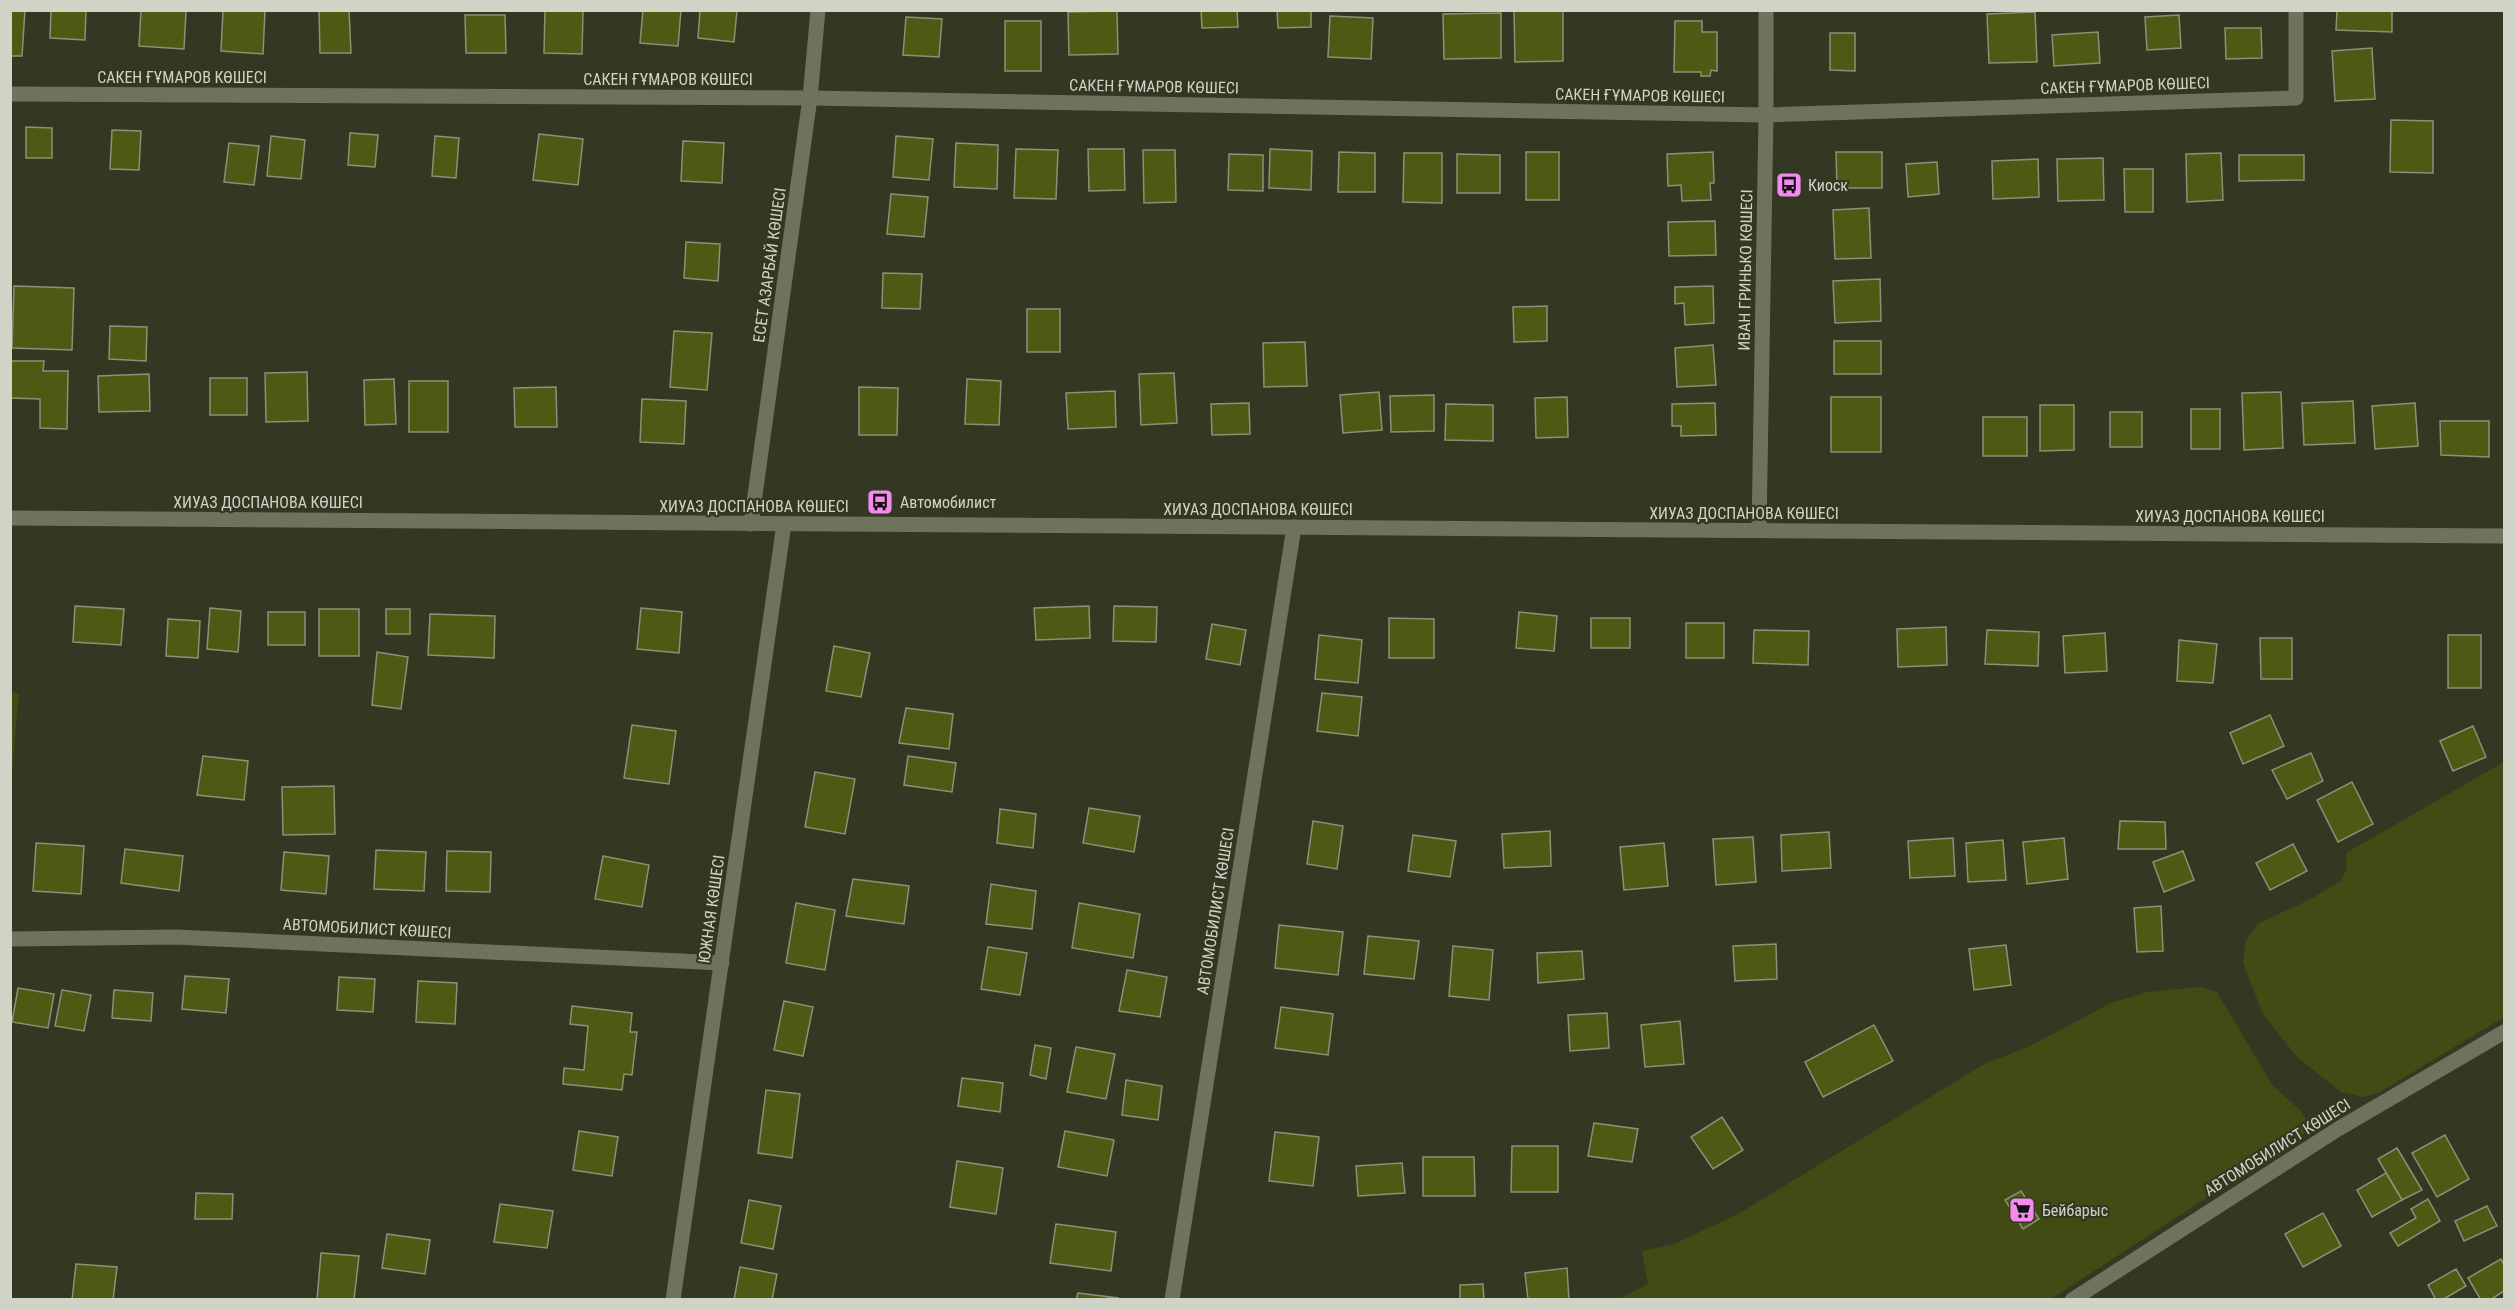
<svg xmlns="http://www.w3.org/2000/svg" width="2515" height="1310" font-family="'Roboto Condensed',sans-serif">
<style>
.green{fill:#414c15}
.building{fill:#4d5a13;stroke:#8a9179;stroke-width:1.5}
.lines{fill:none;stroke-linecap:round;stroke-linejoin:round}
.minor{stroke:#6d735c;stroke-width:15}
.tertiary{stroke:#6d735c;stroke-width:15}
.secondary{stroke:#6d735c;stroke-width:15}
.labels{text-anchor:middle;stroke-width:4.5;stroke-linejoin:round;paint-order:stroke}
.street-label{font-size:16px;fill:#d0d4c7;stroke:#333823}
.poi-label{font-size:16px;fill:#d0d4c7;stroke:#333823;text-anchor:start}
</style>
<rect width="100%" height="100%" fill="#333823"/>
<g class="green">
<polygon points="11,692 19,694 11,782 10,692"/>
<polygon points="2504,762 2504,1017 2380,1092 2363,1097 2341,1092 2298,1058 2263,1014 2243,963 2246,940 2259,923 2309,900 2341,881 2347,868 2346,853"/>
<polygon points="2199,987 2217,992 2272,1085 2302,1112 2307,1122 2303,1135 2051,1299 1617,1300 1648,1284 1642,1251 1672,1245 1738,1214 1986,1063 2028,1047 2111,1003 2148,992"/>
</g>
<g class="building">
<polygon points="10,10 25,10 22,56 10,56"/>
<polygon points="51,10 86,10 85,40 50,38"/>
<polygon points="141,10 186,11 184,49 139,46"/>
<polygon points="223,10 265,10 263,54 221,51"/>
<polygon points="319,10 349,10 351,53 320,53"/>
<polygon points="545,10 583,10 582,54 544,53"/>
<polygon points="643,10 681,10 678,46 640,43"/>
<polygon points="700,10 737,10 734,42 698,38"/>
<polygon points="1201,10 1237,10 1238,27 1202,28"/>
<polygon points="1277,10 1311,10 1311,27 1278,28"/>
<polygon points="1514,10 1563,10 1563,61 1515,62"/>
<polygon points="2337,10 2392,10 2392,32 2336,30"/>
<polygon points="1117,11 1118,54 1069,55 1068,12"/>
<polygon points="2035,12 2037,62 1989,63 1987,14"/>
<polygon points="1501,13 1501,58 1444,59 1443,14"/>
<polygon points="465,15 505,15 506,53 466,53"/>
<polygon points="2179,15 2181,48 2147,50 2145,17"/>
<polygon points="1330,16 1373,18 1371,59 1328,57"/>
<polygon points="906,17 942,19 939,57 903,55"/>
<rect x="1005" y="21" width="36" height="50"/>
<polygon points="1675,21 1702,21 1702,32 1717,32 1717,71 1711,70 1710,76 1701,76 1701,72 1674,72"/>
<polygon points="2225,28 2261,28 2262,58 2226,59"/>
<polygon points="2098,32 2100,63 2054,66 2052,35"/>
<polygon points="1830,33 1855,33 1855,71 1830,70"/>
<polygon points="2372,48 2375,99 2335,101 2332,51"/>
<polygon points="2391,120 2433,121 2433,173 2390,172"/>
<polygon points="26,127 52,128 52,158 26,158"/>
<polygon points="112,130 141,131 139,170 110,169"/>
<polygon points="350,133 378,135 375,167 348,165"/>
<polygon points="539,134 583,139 578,185 533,180"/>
<polygon points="271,136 305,140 301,179 267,176"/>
<polygon points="435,136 459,138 456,178 432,176"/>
<polygon points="896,136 933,139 929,180 893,177"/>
<polygon points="683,141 724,143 722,183 681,181"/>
<polygon points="229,143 259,146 254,185 224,182"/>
<polygon points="956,143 998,145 997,189 954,187"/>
<polygon points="1016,149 1058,150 1056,199 1014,198"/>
<polygon points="1088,149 1124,149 1125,190 1089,191"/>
<polygon points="1270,149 1312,151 1311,190 1269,188"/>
<polygon points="1143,150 1175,150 1176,202 1144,203"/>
<polygon points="1339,152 1375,153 1375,192 1338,192"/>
<rect x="1526" y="152" width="33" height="48"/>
<polygon points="1713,152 1714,183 1710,183 1711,200 1682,201 1681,185 1668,186 1667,154"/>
<polygon points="1836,152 1882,152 1882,188 1837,188"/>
<polygon points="1404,153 1442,153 1442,203 1403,202"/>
<polygon points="2221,153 2223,200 2187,202 2186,154"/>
<polygon points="1229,154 1263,155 1263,191 1228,190"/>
<polygon points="1457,154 1500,155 1500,193 1457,193"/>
<polygon points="2239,155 2304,155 2304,180 2239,181"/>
<polygon points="2103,158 2104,200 2058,201 2057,159"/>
<polygon points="2038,159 2039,197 1993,199 1992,161"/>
<polygon points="1937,162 1939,194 1908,197 1906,164"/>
<polygon points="2124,169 2153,169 2153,212 2125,212"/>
<polygon points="891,194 928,197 924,237 887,234"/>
<polygon points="1869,208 1871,258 1835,259 1833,210"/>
<polygon points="1715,221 1716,255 1669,256 1668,222"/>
<polygon points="686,242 720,244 718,281 684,278"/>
<polygon points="883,273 922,274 920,309 882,308"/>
<polygon points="1880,279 1881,321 1835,323 1833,281"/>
<polygon points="14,286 74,288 72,350 12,348"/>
<polygon points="1713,286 1714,323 1685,325 1684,303 1675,304 1675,287"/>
<polygon points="1547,306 1547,341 1514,342 1513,307"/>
<rect x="1027" y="309" width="33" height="43"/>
<polygon points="110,326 147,327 146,361 109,359"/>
<polygon points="674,331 712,333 707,390 670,387"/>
<rect x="1834" y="341" width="47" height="33"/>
<polygon points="1305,342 1307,386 1264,387 1263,343"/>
<polygon points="1713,345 1716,385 1677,387 1675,348"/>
<polygon points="10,361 44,361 43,371 68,371 67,429 40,428 40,399 10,398"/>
<polygon points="307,372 308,421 266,422 265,373"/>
<polygon points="1174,373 1177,423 1141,425 1139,374"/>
<polygon points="149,374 150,411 99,412 98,376"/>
<rect x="210" y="378" width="37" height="37"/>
<polygon points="394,379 396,424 365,425 364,380"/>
<polygon points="967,379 1001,381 999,425 965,424"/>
<rect x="409" y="381" width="39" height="51"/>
<polygon points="556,387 557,427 515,427 514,388"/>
<polygon points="859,387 898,388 897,435 859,435"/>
<polygon points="1115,391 1116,427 1068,429 1066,393"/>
<polygon points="1379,392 1382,430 1343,433 1340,395"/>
<polygon points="2281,392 2283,448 2244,450 2242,393"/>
<polygon points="1434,395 1434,431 1391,432 1390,396"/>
<polygon points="1567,397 1568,437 1536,438 1535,398"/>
<rect x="1831" y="397" width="50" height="55"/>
<polygon points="642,399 686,401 684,444 640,442"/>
<polygon points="2353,401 2355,443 2304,445 2302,403"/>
<polygon points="1249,403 1250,434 1212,435 1211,404"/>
<polygon points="1715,403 1716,435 1681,436 1681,426 1672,426 1672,404"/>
<polygon points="2415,403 2418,446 2375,449 2372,406"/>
<polygon points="1446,404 1493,405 1493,441 1445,440"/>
<polygon points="2040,405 2074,405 2074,450 2040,451"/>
<rect x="2191" y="409" width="29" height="40"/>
<rect x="2110" y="412" width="32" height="35"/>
<rect x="1983" y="417" width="44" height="39"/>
<polygon points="2440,421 2489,421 2489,457 2441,455"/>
<polygon points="75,606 124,609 121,645 73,642"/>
<polygon points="1089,606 1090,638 1036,640 1034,608"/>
<polygon points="1114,606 1157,607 1156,642 1113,641"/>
<polygon points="210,608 241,611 238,652 207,649"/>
<polygon points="641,608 682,612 679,653 637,649"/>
<rect x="319" y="609" width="40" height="47"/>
<rect x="386" y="609" width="24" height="25"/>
<rect x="268" y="612" width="37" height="33"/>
<polygon points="1519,612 1557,616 1554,651 1516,648"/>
<polygon points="430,614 495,616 494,658 428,655"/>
<polygon points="1389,618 1434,619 1434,658 1389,658"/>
<rect x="1591" y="618" width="39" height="30"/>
<polygon points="168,619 200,621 198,658 166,656"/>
<rect x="1686" y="623" width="38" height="35"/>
<polygon points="1212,624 1246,630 1240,665 1206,659"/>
<polygon points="1946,627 1947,665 1898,667 1897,629"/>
<polygon points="1754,630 1809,631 1808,665 1753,663"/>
<polygon points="1987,630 2039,632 2038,666 1985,664"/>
<polygon points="2105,633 2107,671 2065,673 2063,636"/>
<polygon points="1319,635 1362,640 1358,683 1315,679"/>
<rect x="2448" y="635" width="33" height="53"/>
<polygon points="2260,638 2292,638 2292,679 2261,679"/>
<polygon points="2179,640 2217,644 2213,683 2177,681"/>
<polygon points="834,646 870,653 861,697 826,691"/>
<polygon points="377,652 408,657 401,709 372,705"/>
<polygon points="1322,693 1362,697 1358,736 1317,731"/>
<polygon points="906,708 953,714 949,749 899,743"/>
<polygon points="2270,715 2284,746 2243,764 2230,733"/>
<polygon points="632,725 676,731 669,784 624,778"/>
<polygon points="2473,726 2486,757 2453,771 2440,741"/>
<polygon points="2311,753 2323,781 2287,799 2272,770"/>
<polygon points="203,756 248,761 244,800 197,795"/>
<polygon points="908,756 956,763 952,792 904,785"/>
<polygon points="815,772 855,779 845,834 805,827"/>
<polygon points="2352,782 2373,824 2338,842 2317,800"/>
<polygon points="334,786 335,834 283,835 282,787"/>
<polygon points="1089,808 1140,816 1134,852 1083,843"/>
<polygon points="1000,809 1036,814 1033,848 997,843"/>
<polygon points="1313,821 1343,826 1337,869 1307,864"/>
<polygon points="2120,821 2165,822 2166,849 2118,849"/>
<polygon points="1550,831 1551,866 1504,868 1502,834"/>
<polygon points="1829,832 1831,868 1782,871 1781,835"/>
<polygon points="1413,835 1456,841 1450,877 1408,871"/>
<polygon points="1753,837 1756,882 1716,885 1713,839"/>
<polygon points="1953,838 1955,876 1910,878 1908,841"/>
<polygon points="2064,838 2068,879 2027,884 2023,842"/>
<polygon points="2003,840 2006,880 1968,882 1966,843"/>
<polygon points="36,843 84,846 81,894 33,891"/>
<polygon points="1664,843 1668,886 1624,890 1620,847"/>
<polygon points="2293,844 2307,871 2270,890 2256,863"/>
<polygon points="125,849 183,856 179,891 121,883"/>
<polygon points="376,850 426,852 424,891 374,889"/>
<polygon points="447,851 491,852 490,892 446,891"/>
<polygon points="2183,851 2194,880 2164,892 2153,862"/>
<polygon points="284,852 329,856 326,894 281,890"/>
<polygon points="603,856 649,865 642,907 595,899"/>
<polygon points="853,879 909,886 904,924 846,916"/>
<polygon points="991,884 1036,891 1032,929 986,924"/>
<polygon points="796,903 835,910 825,970 786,963"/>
<polygon points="1079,903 1140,914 1133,958 1072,948"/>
<polygon points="2161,906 2163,951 2137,952 2134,908"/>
<polygon points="1279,925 1343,932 1338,975 1275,968"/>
<polygon points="1368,936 1419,941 1414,979 1364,974"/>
<polygon points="1776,944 1777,979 1735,981 1733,946"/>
<polygon points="2006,945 2011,985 1974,990 1969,949"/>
<polygon points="1453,946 1493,950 1489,1000 1449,996"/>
<polygon points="988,947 1027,953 1020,995 981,989"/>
<polygon points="1582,951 1584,979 1538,983 1537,953"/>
<polygon points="1127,970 1167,977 1160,1017 1119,1011"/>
<polygon points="185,976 229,979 226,1013 182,1009"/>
<polygon points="339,977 375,979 373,1012 337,1010"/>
<polygon points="418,981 457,983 455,1024 416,1022"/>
<polygon points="18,988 54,994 48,1028 12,1022"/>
<polygon points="62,990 91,995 84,1031 55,1026"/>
<polygon points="114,990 153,993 151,1021 112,1018"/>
<polygon points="784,1001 813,1007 803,1056 774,1050"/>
<polygon points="572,1006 632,1013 630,1032 637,1032 632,1075 624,1074 622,1090 563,1084 564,1068 584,1070 588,1026 570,1024"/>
<polygon points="1281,1007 1333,1014 1328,1055 1275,1048"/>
<polygon points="1607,1013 1609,1048 1570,1051 1568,1015"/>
<polygon points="1680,1021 1684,1064 1645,1067 1641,1025"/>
<polygon points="1874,1025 1893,1061 1823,1097 1805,1062"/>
<polygon points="1035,1045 1051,1048 1046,1079 1030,1075"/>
<polygon points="1076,1047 1115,1054 1106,1099 1067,1092"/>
<polygon points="962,1078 1003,1083 1000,1112 958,1106"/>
<polygon points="1126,1080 1162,1086 1158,1120 1122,1115"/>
<polygon points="766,1090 800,1094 792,1158 758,1153"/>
<polygon points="1722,1117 1743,1150 1713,1169 1691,1137"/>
<polygon points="1594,1123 1638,1129 1632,1162 1588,1156"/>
<polygon points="579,1131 618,1137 612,1176 573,1170"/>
<polygon points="1065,1131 1114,1140 1107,1176 1058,1167"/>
<polygon points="1275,1132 1319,1137 1313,1186 1269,1181"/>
<polygon points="2445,1135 2469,1179 2437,1197 2412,1153"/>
<polygon points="1512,1146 1558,1146 1558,1192 1511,1192"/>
<polygon points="2397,1148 2422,1190 2402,1200 2378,1159"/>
<polygon points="1423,1157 1474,1157 1475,1196 1423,1196"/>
<polygon points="957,1161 1003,1168 996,1214 950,1207"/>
<polygon points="1402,1163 1405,1193 1358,1196 1356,1166"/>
<polygon points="2386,1173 2402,1200 2372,1217 2357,1190"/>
<polygon points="2021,1191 2039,1219 2023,1229 2005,1200"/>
<polygon points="196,1193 233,1194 232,1219 195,1219"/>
<polygon points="2428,1199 2440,1221 2398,1246 2390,1233 2416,1218 2411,1209"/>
<polygon points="749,1200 781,1206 773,1249 741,1243"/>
<polygon points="500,1204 553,1211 547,1248 494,1242"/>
<polygon points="2487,1206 2497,1226 2464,1241 2455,1221"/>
<polygon points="2323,1213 2341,1246 2303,1267 2285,1234"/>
<polygon points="1056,1224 1116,1232 1111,1271 1050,1263"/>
<polygon points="387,1234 430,1240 425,1274 382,1268"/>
<polygon points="321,1253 359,1256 354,1300 317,1300"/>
<polygon points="2501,1259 2504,1265 2504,1291 2490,1300 2481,1300 2468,1278"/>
<polygon points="76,1264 117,1267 113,1300 72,1300"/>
<polygon points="740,1267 777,1274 772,1300 734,1300"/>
<polygon points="1567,1268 1569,1300 1528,1300 1525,1273"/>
<polygon points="2456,1269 2466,1286 2442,1300 2436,1300 2428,1285"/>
<polygon points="1483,1284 1484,1300 1460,1300 1460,1285"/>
<polygon points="1078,1293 1119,1298 1076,1300"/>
</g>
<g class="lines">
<g class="minor">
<polyline points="10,94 810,98 1766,115 2296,98 2296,10"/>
<polyline points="10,939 175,937 722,963"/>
<polyline points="1172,1300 1294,527"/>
<polyline points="2072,1300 2338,1129 2504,1032"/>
</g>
<g class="tertiary">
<polyline points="751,524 810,98 818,10"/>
<polyline points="1759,530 1766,115 1766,10"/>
<polyline points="673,1300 784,524"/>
</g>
<polyline class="secondary" points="10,518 2504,536"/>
</g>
<defs>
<symbol id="bus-square" viewBox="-11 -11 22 22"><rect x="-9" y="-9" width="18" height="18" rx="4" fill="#f689ee" stroke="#333823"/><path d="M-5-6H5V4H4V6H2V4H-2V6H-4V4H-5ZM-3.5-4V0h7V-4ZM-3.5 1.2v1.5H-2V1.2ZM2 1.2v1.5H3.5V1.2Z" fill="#111"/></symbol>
<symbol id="supermarket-square" viewBox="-11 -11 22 22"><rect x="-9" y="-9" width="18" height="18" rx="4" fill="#f689ee" stroke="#333823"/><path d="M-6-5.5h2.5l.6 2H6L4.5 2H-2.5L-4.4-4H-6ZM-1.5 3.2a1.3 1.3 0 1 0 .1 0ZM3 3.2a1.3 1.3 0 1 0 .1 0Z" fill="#111"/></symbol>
</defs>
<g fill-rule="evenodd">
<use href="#bus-square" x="1774" y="170" width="30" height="30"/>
<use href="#bus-square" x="865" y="487" width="30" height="30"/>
<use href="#supermarket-square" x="2007" y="1195" width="30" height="30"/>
</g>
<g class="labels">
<g class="street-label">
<text x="182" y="83">САКЕН ҒҰМАРОВ КӨШЕСІ</text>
<text x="668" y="85">САКЕН ҒҰМАРОВ КӨШЕСІ</text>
<text transform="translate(2125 85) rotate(-2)" y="6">САКЕН ҒҰМАРОВ КӨШЕСІ</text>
<text transform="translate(1154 86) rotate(1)" y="6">САКЕН ҒҰМАРОВ КӨШЕСІ</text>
<text transform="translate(1640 95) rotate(1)" y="6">САКЕН ҒҰМАРОВ КӨШЕСІ</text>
<text transform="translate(769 265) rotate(-82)" y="6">ЕСЕТ АЗАРБАЙ КӨШЕСІ</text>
<text transform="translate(1745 270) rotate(-89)" y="6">ИВАН ГРИНЬКО КӨШЕСІ</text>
<text x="268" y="508">ХИУАЗ ДОСПАНОВА КӨШЕСІ</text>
<text x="754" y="512">ХИУАЗ ДОСПАНОВА КӨШЕСІ</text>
<text x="1258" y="515">ХИУАЗ ДОСПАНОВА КӨШЕСІ</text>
<text x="1744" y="519">ХИУАЗ ДОСПАНОВА КӨШЕСІ</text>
<text x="2230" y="522">ХИУАЗ ДОСПАНОВА КӨШЕСІ</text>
<text transform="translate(711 909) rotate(-82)" y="6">ЮЖНАЯ КӨШЕСІ</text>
<text transform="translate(1215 911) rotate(-81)" y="6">АВТОМОБИЛИСТ КӨШЕСІ</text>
<text transform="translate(367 928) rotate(3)" y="6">АВТОМОБИЛИСТ КӨШЕСІ</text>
<text transform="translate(2277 1147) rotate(-32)" y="6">АВТОМОБИЛИСТ КӨШЕСІ</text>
</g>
<g class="poi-label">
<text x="1808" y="191">Киоск</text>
<text x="900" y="508">Автомобилист</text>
<text x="2042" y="1216">Бейбарыс</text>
</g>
</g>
<rect width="2515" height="1310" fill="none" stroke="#d0d4c7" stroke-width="24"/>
</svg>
